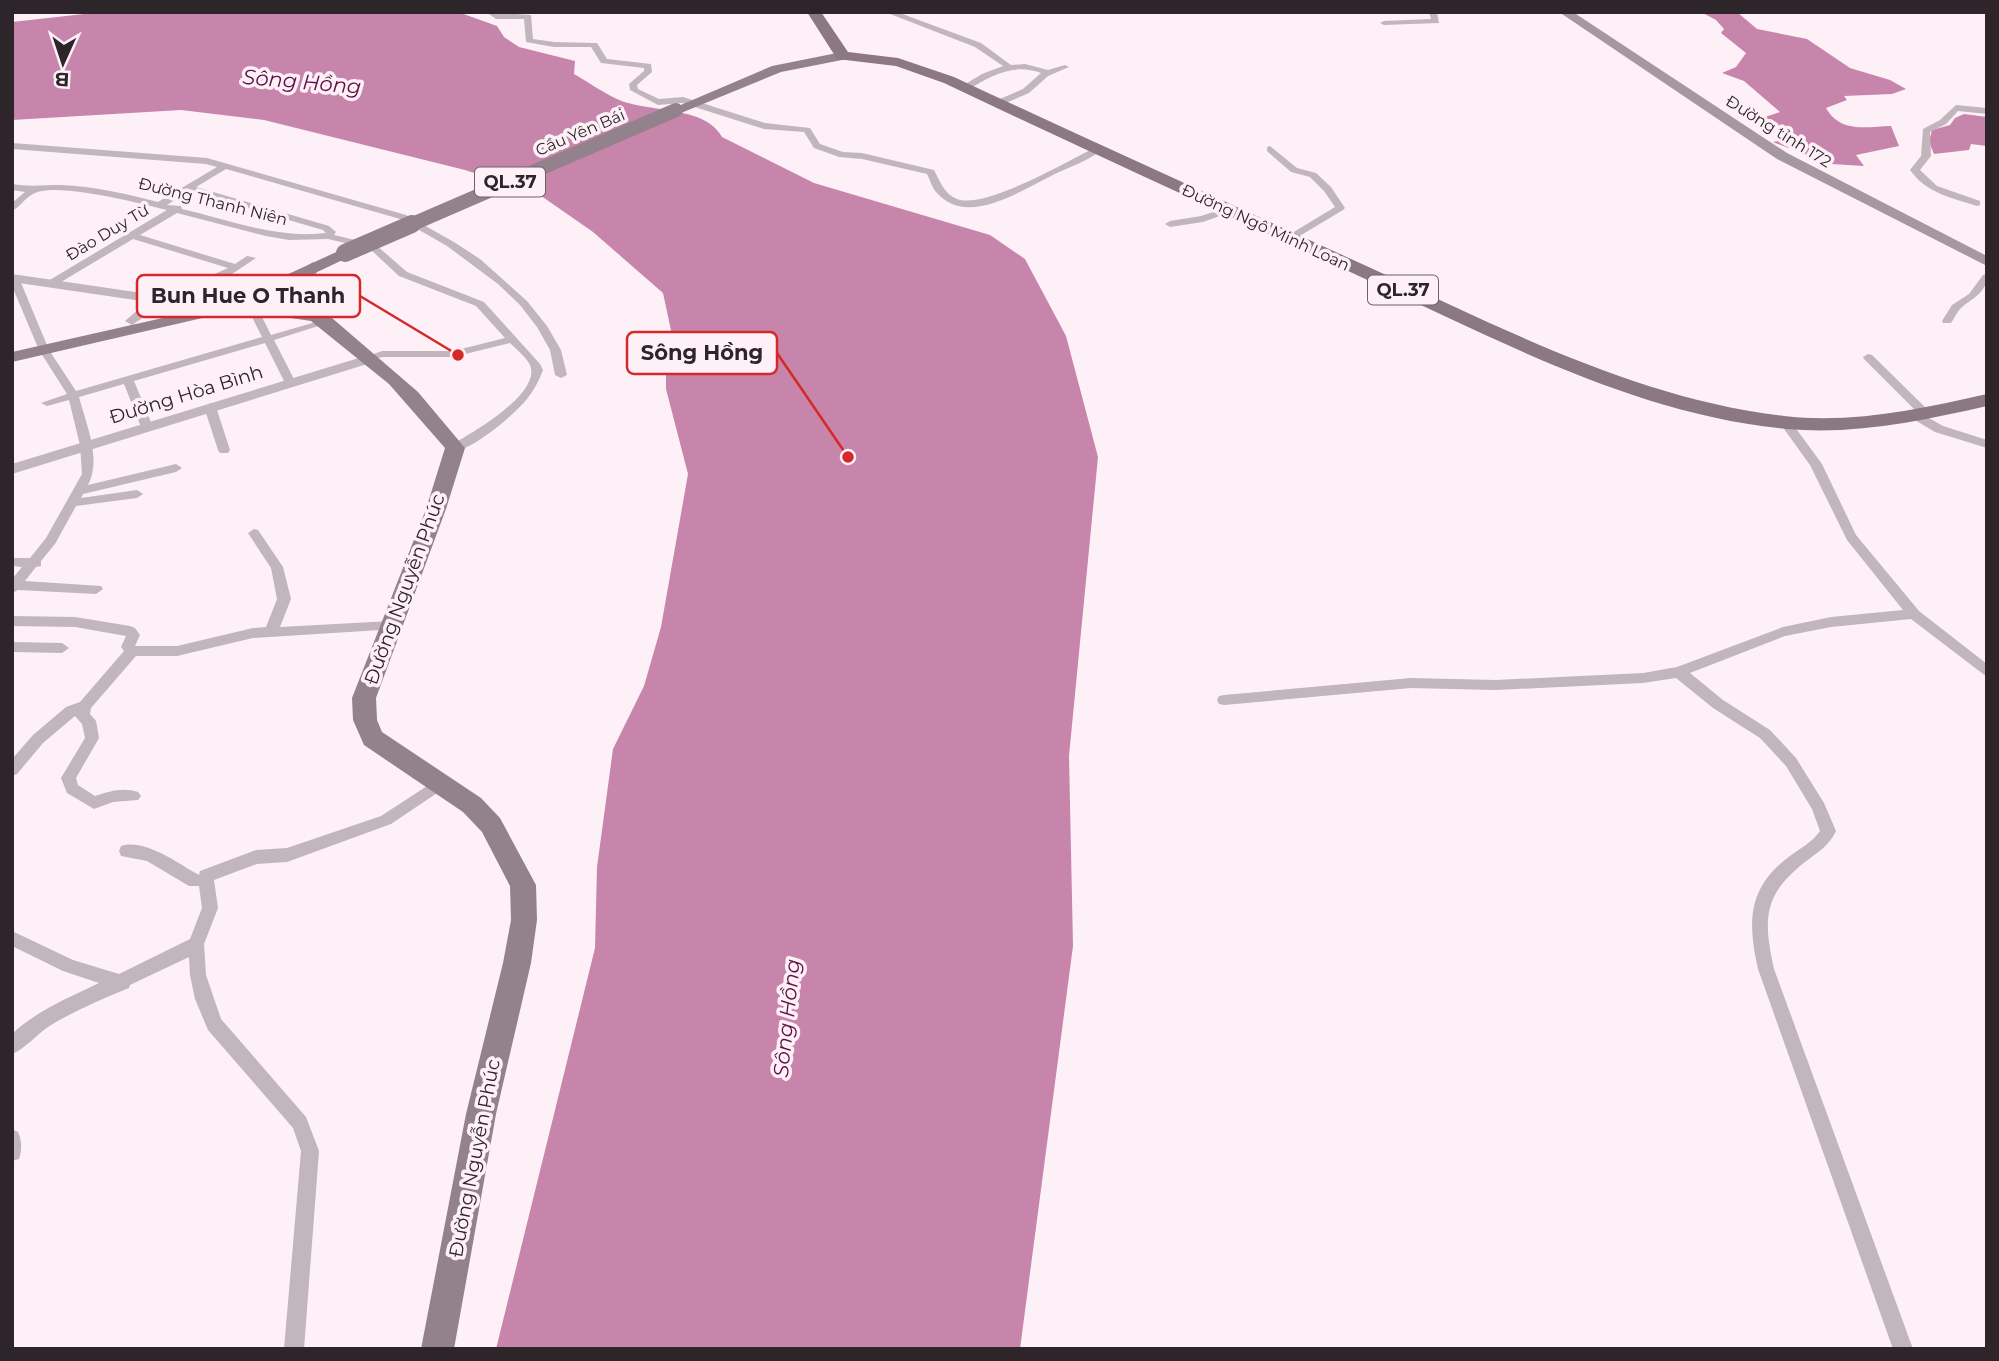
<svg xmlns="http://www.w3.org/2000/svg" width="1999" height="1361" font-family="Montserrat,sans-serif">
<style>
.water{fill:#c885ab}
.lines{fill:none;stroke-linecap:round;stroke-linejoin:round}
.minor{fill:#c0b6bb;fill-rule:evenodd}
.tertiary{fill:#c0b6bb;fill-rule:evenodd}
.secondary{fill:#a6989f;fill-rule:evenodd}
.primary{fill:#93828b;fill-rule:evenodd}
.trunk{fill:#8b7882;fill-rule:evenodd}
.primary-bridge-far1{stroke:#93828b;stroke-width:14}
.primary-bridge{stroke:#93828b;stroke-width:18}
.labels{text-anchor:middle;stroke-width:7;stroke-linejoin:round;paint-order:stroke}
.far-street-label{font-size:16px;fill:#2d2529;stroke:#fef0f7}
.shield{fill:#fef0f7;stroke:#6c6267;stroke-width:2}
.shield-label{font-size:18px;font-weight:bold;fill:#2d2529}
.street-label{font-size:19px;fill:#2d2529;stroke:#fef0f7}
.water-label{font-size:21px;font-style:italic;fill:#600f46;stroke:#fef0f7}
.leader{fill:none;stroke:#d62828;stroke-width:2.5}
.callout-dot{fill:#d62828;stroke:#fef0f7;stroke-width:2.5}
.callout{fill:#fef0f7;stroke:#d62828;stroke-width:2.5}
.callout-label{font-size:21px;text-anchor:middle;font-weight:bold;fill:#2d2529}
</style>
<rect width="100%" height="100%" fill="#fef0f7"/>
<g class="water">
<path d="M 102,12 L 458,12 L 497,26 L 504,37 L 519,47 L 575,61 L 574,74 C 588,82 602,92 617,99 C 647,113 705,105 722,137 L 814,183 L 990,235 L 1025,259 L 1066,336 L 1098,457 L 1069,756 L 1073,946 L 1020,1349 L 496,1349 L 595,948 L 597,867 L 613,749 L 644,686 L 661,627 L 688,474 L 666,389 L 666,356 L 672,335 L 663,293 L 593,232 L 537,193 L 465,170 L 264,120 L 181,110 L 12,120 L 12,22 Z"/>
<path d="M 1701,12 L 1737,12 L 1757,29 L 1807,39 L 1850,68 L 1890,80 L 1906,89 L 1892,94 L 1844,96 L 1847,100 L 1826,108 C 1840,133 1866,127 1891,126 L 1899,146 L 1856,155 L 1864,166 L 1831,164 L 1773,142 L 1797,137 L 1763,123 L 1762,118 L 1780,112 L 1744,81 L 1722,73 L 1736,67 L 1746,53 L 1721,33 L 1724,29 L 1716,20 Z"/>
<polygon points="1964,114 1987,117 1987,146 1971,144 1969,150 1934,154 1929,142 1932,130 1950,125 1955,118"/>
</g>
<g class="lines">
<g class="minor">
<path d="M 486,12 L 531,15 L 533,39 L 554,42 L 594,43 L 597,43 L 607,59 L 651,64 L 652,72 L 637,85 L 638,89 L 659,99 L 683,97 L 765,123 L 810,128 L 820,144 L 843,152 L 862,153 L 934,170 C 940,181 944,194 957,199 C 984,210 1068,161 1096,147 L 1103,149 C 1089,161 1068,167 1051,176 C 1020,191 967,227 937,193 C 932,188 930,180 927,174 L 862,159 L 839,157 L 814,148 L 804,132 L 764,129 L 682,103 L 658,105 L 630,90 L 629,84 L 644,71 L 644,68 L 601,63 L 591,47 L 554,47 L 526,42 L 524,19 L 496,19 Z"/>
<path d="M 885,12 L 897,12 L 981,43 L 1011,65 L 1025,64 L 1048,70 L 1065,65 L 1069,67 L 1048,76 L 1029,93 L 1001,105 L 995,105 L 995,101 L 1023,89 L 1041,73 C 1014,63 991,75 968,90 L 962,90 L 962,86 L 982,74 L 1003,66 L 975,47 Z"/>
<polygon points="1429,12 1437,12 1439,23 1384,25 1380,23 1384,21 1431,19"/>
<path d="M 1956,105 L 1987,108 L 1987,114 L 1958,111 L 1946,124 L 1930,132 L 1931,156 L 1920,170 L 1937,186 L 1980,201 L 1980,205 L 1977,206 C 1952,198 1926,193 1910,170 L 1921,156 L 1923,129 L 1940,120 Z"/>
<path d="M 12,143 L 207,158 L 406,215 L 454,242 L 480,259 L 527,301 L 547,326 L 561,350 L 567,375 L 561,378 L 555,375 L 550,350 L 537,327 L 520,305 L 498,284 L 447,246 L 400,219 L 226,169 L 196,187 L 329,226 L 336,232 L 334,235 L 376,245 L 407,272 L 484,302 L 540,364 L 543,370 C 539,381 534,390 527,399 C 515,414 470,453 451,451 L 451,445 C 471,434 537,396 531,368 C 529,359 516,349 510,343 L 453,357 L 383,357 L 368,360 L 368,356 L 382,351 L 453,351 L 505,338 L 476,306 L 399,276 L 370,249 L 328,239 L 289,240 L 266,236 L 177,213 L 140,235 L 235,264 L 247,256 L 256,258 L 226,278 L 169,301 L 165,300 L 165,296 L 228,268 L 133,239 L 56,285 L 48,285 L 48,281 L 167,210 C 141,204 55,181 33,194 C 25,198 20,207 12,211 L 12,203 L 25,192 L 12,190 L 12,184 C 29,187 44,185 61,185 C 94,186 126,194 158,202 L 217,167 L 206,164 L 12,149 ZM 189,191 L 323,230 L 326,233 C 278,239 229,220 182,209 L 181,206 L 167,205 Z"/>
<polygon points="1270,146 1297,168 1316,173 1331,187 1345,208 1343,210 1293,240 1287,240 1287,236 1335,207 1324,191 1310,177 1291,172 1267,151 1267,147"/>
<polygon points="1228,207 1233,210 1231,212 1203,222 1170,227 1165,224 1170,221 1201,216"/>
<path d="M 1987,274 C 1987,294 1973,297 1960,309 C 1957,312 1954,319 1951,323 L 1943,323 L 1942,321 L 1952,305 L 1969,294 L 1983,275 Z"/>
<path d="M 12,275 L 19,278 L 49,350 L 76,391 L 262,337 L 247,307 L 248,305 L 256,305 L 271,335 L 326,319 L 331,322 L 274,340 L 296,383 L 294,385 L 286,385 L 265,343 L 134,381 L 153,427 L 151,430 L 143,430 L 141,427 L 124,384 L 79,397 C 86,424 102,459 88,485 L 176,464 L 182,468 L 176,472 L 83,494 L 81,498 L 137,490 L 143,494 L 137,498 L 76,506 L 55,544 L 41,561 L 41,566 L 36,567 L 25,581 L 101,586 L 103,589 L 96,594 L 18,590 L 12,593 L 12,579 L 22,567 L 12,566 L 12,558 L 30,558 L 46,538 L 82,474 L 80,445 L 69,400 L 47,406 L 41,403 L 67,394 L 39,350 L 12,286 Z"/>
<polygon points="1868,354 1872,355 1929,411 1931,414 1927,417 1943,426 1987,440 1987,448 1935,432 1913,419 1911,416 1917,412 1864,359 1863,357"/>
<polygon points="210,403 216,407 230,450 228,453 220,453 218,450 204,407"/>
<path d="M 1785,418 L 1789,419 L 1822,464 L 1856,535 L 1919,611 L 1987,664 L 1987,677 L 1911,619 L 1831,627 L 1785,636 L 1690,673 L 1723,700 L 1770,730 L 1796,758 L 1824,803 L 1836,831 C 1829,846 1818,852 1805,862 C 1763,895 1763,919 1774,969 L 1913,1349 L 1893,1349 L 1758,969 C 1748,924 1747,890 1786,859 C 1797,850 1812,843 1820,831 L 1812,809 L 1786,766 L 1760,738 L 1713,708 L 1676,678 L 1643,683 L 1496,690 L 1411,688 L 1224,705 L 1219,704 L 1217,700 L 1219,696 L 1224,695 L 1411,678 L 1496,680 L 1643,673 L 1677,667 L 1783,627 L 1831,617 L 1903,610 L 1847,540 L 1810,465 L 1779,422 Z"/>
<path d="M 254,529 L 258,530 L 283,567 L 291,599 L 280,627 L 391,621 L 396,623 L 398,626 L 396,629 L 253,638 L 177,656 L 136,656 L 91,708 L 90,714 L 96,721 L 99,738 L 76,778 L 78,785 L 95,796 C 110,791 123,787 138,792 L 141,796 L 138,800 L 113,802 L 94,809 L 67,793 L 61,778 L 85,738 L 82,724 L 75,716 L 43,743 L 17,774 L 12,776 L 12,759 L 33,735 L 66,707 L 80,702 L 124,651 L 121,647 L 126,636 L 75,627 L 12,626 L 12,616 L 75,617 L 130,626 L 135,628 L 140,635 L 135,646 L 177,646 L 253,628 L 266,627 L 277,599 L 271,568 L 248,533 Z"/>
<polygon points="12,642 62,643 69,648 62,653 12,652"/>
<path d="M 441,777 L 446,779 L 448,783 L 446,787 L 391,824 L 287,862 L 257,864 L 214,880 L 218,908 L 204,944 L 206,975 L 221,1019 L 306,1117 L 319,1151 L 304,1349 L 284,1349 L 301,1151 L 293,1128 L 208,1030 L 195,999 L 190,975 L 189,957 L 130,985 L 129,988 C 102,999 73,1011 48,1027 C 36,1035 25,1049 12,1054 L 12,1034 C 36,1011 70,997 99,983 L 63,971 L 12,946 L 12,931 L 73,960 L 119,974 L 190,939 L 202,908 L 199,886 L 189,886 L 147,861 L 121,856 L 119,851 L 121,846 C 145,838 179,864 199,875 L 200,871 L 256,850 L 287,848 L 381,816 Z"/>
<path d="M 12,1129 L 18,1132 C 22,1141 22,1150 19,1159 L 12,1161 Z"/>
</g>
<g class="tertiary">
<polygon points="12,274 149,294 210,293 216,297 210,301 154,302 151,312 132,325 125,321 140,308 142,301 12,282"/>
<polygon points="372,354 379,358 377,361 12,474 12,464"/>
</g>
<g class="secondary">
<polygon points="1559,12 1573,12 1787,153 1987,256 1987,266 1777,159"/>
<path d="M 313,262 L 321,267 C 299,295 303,291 324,316 L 316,321 L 297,307 L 290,293 L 300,271 Z"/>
</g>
<g class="primary">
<polygon points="842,52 849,56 847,59 781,72 681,113 669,110 772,66"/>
<path d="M 345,248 L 351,250 L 351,256 L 254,302 L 316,311 L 332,318 L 418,392 L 465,448 L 446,509 L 376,698 L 377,720 L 382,732 L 481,798 L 500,818 L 536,885 L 537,920 L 531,963 L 496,1114 L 454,1349 L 421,1349 L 466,1114 L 503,963 L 511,920 L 510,886 L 482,832 L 463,812 L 364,745 L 353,720 L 352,698 L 426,509 L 445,448 L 389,384 L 311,321 L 237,310 L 12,362 L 12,352 L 198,310 L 196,306 L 204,293 L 232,286 L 247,293 ZM 230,297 L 232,298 L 222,305 L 214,304 Z"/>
</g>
<path class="trunk" d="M 807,12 L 821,12 L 848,52 L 898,58 L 954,77 C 1093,142 1233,205 1373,269 C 1504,329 1638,399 1784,416 C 1852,424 1920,409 1987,394 L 1987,406 C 1921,421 1855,435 1787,429 C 1636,415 1496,339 1361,277 C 1222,212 1082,149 944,83 L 896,66 L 837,59 Z"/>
<polyline class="primary-bridge-far1" points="408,226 676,110"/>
<polyline class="primary-bridge" points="345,253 412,224"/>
</g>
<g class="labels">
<g class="far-street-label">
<text transform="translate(1779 131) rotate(32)" y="6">Đường tỉnh 172</text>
<text transform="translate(580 132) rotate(-23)" y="6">Cầu Yên Bái</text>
<text transform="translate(213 201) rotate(14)" y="6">Đường Thanh Niên</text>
<text transform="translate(1266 227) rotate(25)" y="6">Đường Ngô Minh Loan</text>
<text transform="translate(107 232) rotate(-31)" y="6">Đào Duy Từ</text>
</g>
<g class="shield">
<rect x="475" y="167.5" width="70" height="29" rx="5"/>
<rect x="1368" y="275.5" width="70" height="29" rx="5"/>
</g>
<g class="shield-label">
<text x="510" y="188">QL.37</text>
<text x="1403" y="296">QL.37</text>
</g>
<g class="street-label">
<text transform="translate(186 394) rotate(-17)" y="7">Đường Hòa Bình</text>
<text transform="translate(404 589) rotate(-70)" y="7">Đường Nguyễn Phúc</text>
<text transform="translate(474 1158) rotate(-79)" y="7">Đường Nguyễn Phúc</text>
</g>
<g class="water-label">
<text transform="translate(302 82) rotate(5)" y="7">Sông Hồng</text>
<text transform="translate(787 1018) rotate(-84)" y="7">Sông Hồng</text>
</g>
</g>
<path class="leader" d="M458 355L360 296M848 457L777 353"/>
<g class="callout-dot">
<circle cx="458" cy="355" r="7"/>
<circle cx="848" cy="457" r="7"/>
</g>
<g class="callout">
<rect x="137" y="275" width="223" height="42" rx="7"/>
<rect x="627" y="332" width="150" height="42" rx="7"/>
</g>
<g class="callout-label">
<text x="248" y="303">Bun Hue O Thanh</text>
<text x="702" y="360">Sông Hồng</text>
</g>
<rect width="1999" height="1361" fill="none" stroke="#2d2529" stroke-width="28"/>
<g transform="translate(63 63) rotate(183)" stroke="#fef0f7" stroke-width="5" paint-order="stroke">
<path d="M0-5L12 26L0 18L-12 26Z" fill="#2d2529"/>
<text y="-10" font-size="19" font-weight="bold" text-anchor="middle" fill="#2d2529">B</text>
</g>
</svg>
